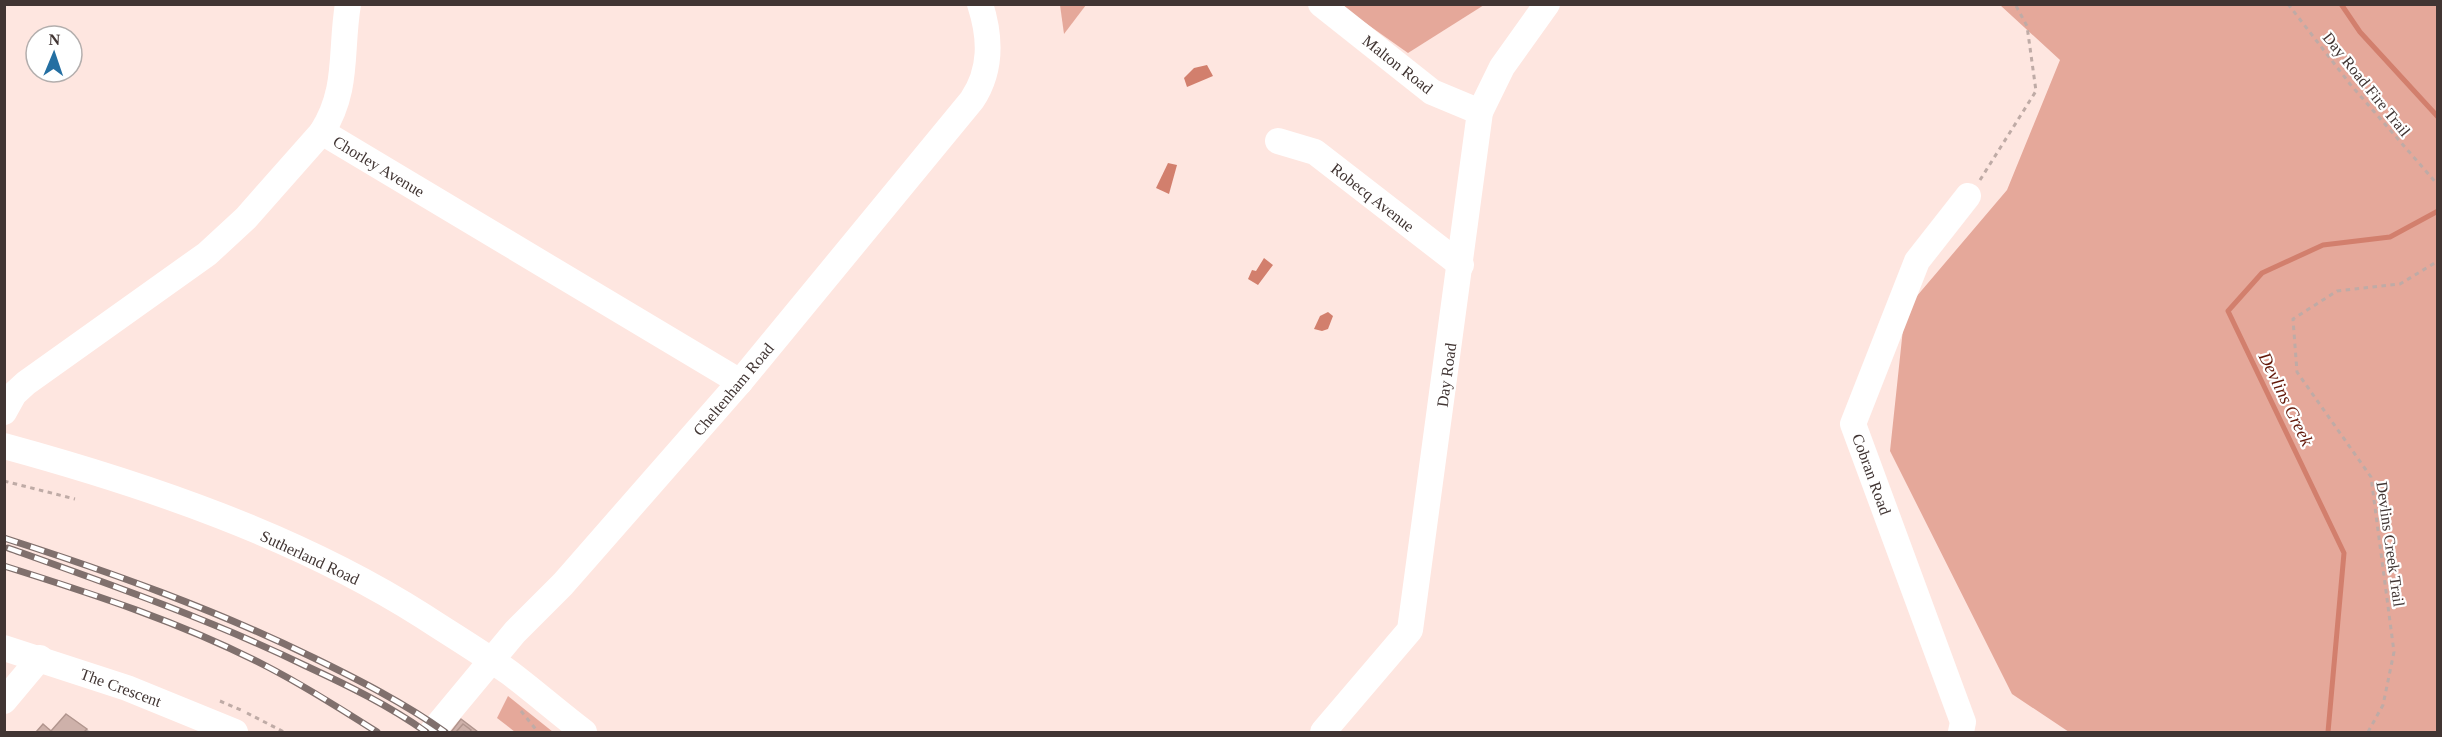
<svg xmlns="http://www.w3.org/2000/svg" width="2442" height="737" font-family="'Times New Roman',serif">
<style>
.green{fill:#e5a89a}
.water{fill:#d27f6d}
.lines{fill:none;stroke-linecap:round;stroke-linejoin:round}
.stream{stroke:#d27f6d;stroke-width:5}
.building{fill:#ceb1aa;stroke:#b1958e;stroke-width:1.5;filter:url(#shadow)}
.path{stroke:#bfaba6;stroke-width:3;stroke-dasharray:4.5 4.5;stroke-linecap:butt}
.minor{stroke:#fff;stroke-width:26}
.rail-casing{stroke:#80706d;stroke-width:7}
.rail{stroke:#fff;stroke-width:4.5;stroke-dasharray:14;stroke-linecap:butt}
.labels{text-anchor:middle;stroke-width:4.5;stroke-linejoin:round;paint-order:stroke}
.street-label{font-size:16px;fill:#413533;stroke:#fff}
.water-label{font-size:18px;font-style:italic;fill:#631809;stroke:#fff}
</style>
<defs>
<filter id="shadow"><feDropShadow dx="5.5" dy="5.5" stdDeviation="0" flood-color="#0004"/></filter>
</defs>
<rect width="100%" height="100%" fill="#fee6e0"/>
<g class="green">
<polygon points="1060,5 1086,5 1064,34"/>
<polygon points="1340,5 1484,5 1408,53"/>
<polygon points="2000,5 2437,5 2437,732 2069,732 2012,694 1890,451 1905,310 2007,190 2060,60"/>
<polygon points="508,696 553,732 515,732 497,718"/>
</g>
<g class="water">
<polygon points="1207,65 1213,76 1187,87 1184,78 1194,68"/>
<polygon points="1168,163 1177,165 1169,194 1156,188"/>
<polygon points="1264,258 1273,265 1258,285 1248,279 1252,270 1256,271"/>
<polygon points="1328,312 1333,316 1328,329 1322,331 1314,329 1320,316"/>
</g>
<g class="lines">
<g class="stream">
<polyline points="2341,4 2360,32 2438,117"/>
<polyline points="2328,732 2344,553 2228,311 2262,273 2323,245 2390,237 2438,211"/>
</g>
</g>
<g class="building">
<polygon points="66,714 87,729 84,732 36,732 43,724 51,731"/>
<polygon points="461,719 478,732 451,732"/>
<polygon points="463,724 471,730 470,732 456,732"/>
</g>
<g class="lines">
<g class="path">
<polyline points="2288,4 2350,84 2438,185"/>
<polyline points="1980,180 2036,91 2027,26 2015,4"/>
<polyline points="4,481 75,499"/>
<polyline points="220,701 241,710"/>
<polyline points="521,711 538,732"/>
<polyline points="247,713 284,732"/>
<polyline points="463,732 466,732"/>
<polyline points="2368,732 2383,705 2394,652 2371,477 2297,372 2293,319 2337,291 2400,284 2438,261"/>
</g>
<g class="minor">
<polyline points="1321,4 1432,92 1480,112"/>
<path d="M 322,132 C 349,89 340,52 348,4"/>
<polyline points="1278,141 1315,152 1461,265"/>
<polyline points="4,412 14,394 26,383 207,254 246,218 322,132 740,382"/>
<path d="M 4,446 C 147,485 297,536 423,616 C 452,635 482,653 510,673 C 535,692 559,713 584,732"/>
<polyline points="4,648 127,688 235,732"/>
<polyline points="4,701 40,658"/>
<path d="M 432,732 L 515,632 L 563,584 L 740,382 L 972,100 C 992,70 991,38 980,4"/>
<polyline points="1323,732 1410,630 1480,112 1502,67 1547,4"/>
<polyline points="1961,732 1963,722 1853,424 1917,261 1968,196"/>
</g>
<defs>
<g id="rail">
<path d="M 4,538 C 110,572 214,609 314,658 C 359,680 404,703 445,732"/>
<path d="M 8,548 C 109,584 209,619 306,666 C 347,685 390,706 426,732"/>
<path d="M 4,566 C 93,594 183,623 266,666 C 305,686 341,709 377,732"/>
</g>
</defs>
<use href="#rail" class="rail-casing"/>
<use href="#rail" class="rail"/>
</g>
<g class="labels">
<g class="street-label">
<text transform="translate(1398 64) rotate(38)" y="6">Malton Road</text>
<text transform="translate(2367 84) rotate(51)" y="6">Day Road Fire Trail</text>
<text transform="translate(379 166) rotate(31)" y="6">Chorley Avenue</text>
<text transform="translate(1373 197) rotate(38)" y="6">Robecq Avenue</text>
<text transform="translate(1446 375) rotate(-82)" y="6">Day Road</text>
<text transform="translate(733 389) rotate(-50)" y="6">Cheltenham Road</text>
<text transform="translate(1872 474) rotate(70)" y="6">Cobran Road</text>
<text transform="translate(2391 544) rotate(82)" y="6">Devlins Creek Trail</text>
<text transform="translate(310 557) rotate(25)" y="6">Sutherland Road</text>
<text transform="translate(121 687) rotate(20)" y="6">The Crescent</text>
</g>
<g class="water-label">
<text transform="translate(2286 399) rotate(64)" y="6">Devlins Creek</text>
</g>
</g>
<rect width="2442" height="737" fill="none" stroke="#413533" stroke-width="12"/>
<g transform="translate(54 54) rotate(2)"><circle r="28" fill="#ffffff" stroke="#b3aead" stroke-width="1.5"/>
<path d="M0-4.5L10 22L0 15L-10 22Z" fill="#246fa2"/>
<text y="-9" font-size="16" font-weight="bold" text-anchor="middle" fill="#413533">N</text>
</g>
</svg>
